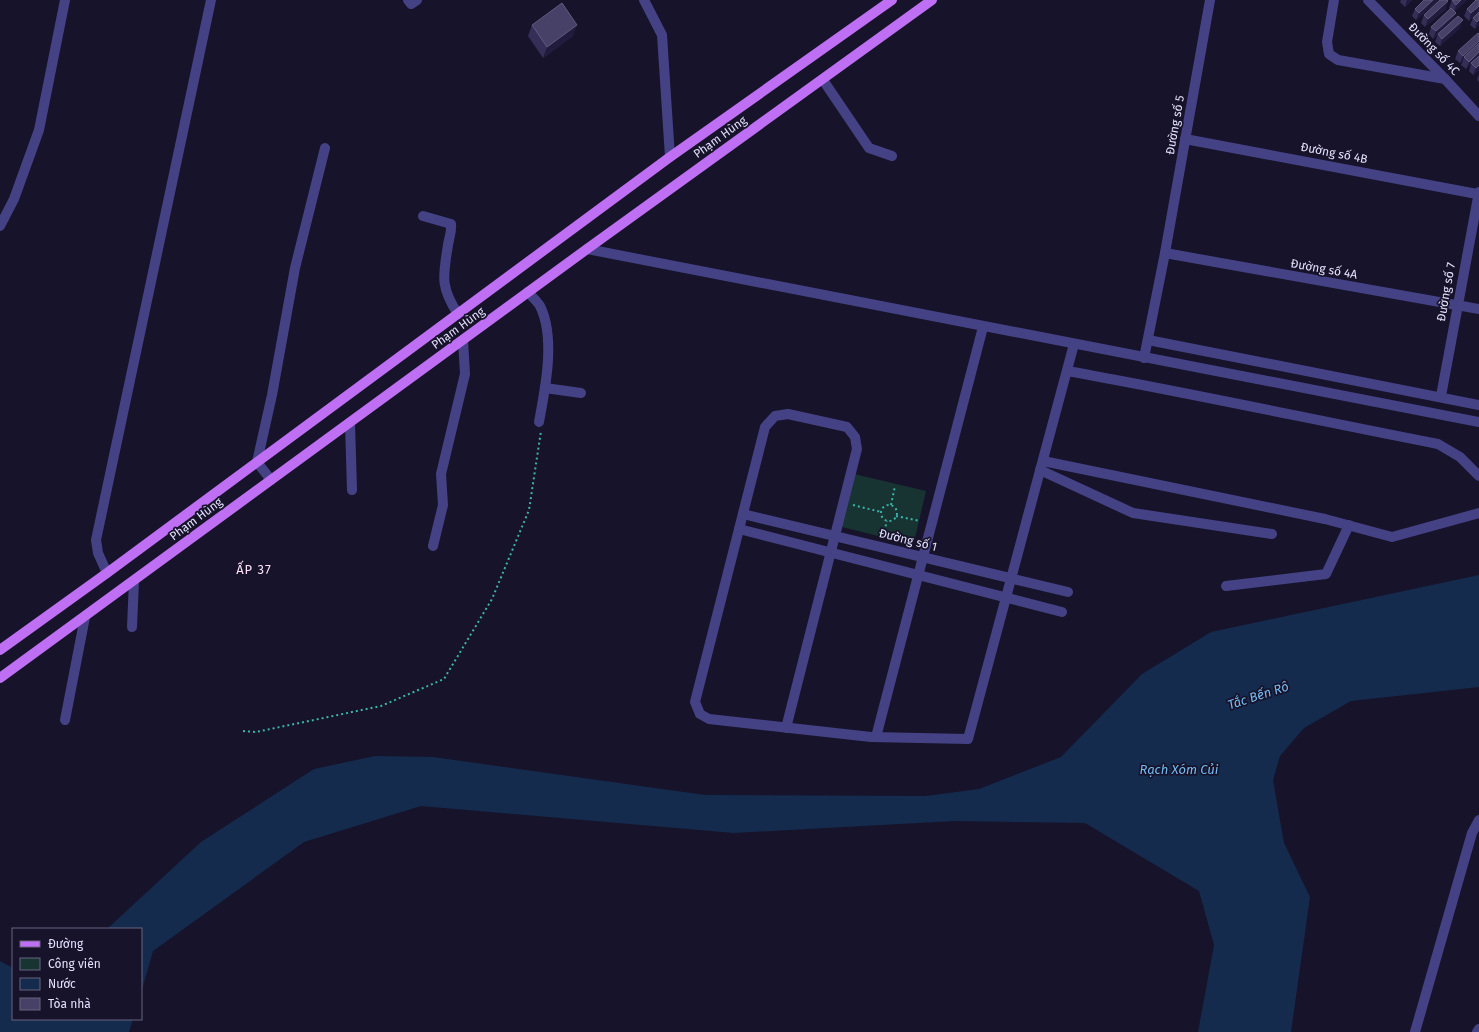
<svg xmlns="http://www.w3.org/2000/svg" width="1479" height="1032" font-family="'Fira Sans',sans-serif">
<style>
.green{fill:#173332}
.water{fill:#142b4d}
.lines{fill:none;stroke-linecap:round;stroke-linejoin:round}
.path{stroke:#3bb4aa;stroke-width:2;stroke-dasharray:2 3;stroke-linecap:butt}
.minor{stroke:#444285;stroke-width:10}
.major{stroke:#bf6ff3;stroke-width:10}
.wall{fill:#352e56}
.shaded-wall{fill:#211b3d}
.building{fill:#484167;stroke:#605a7f}
.labels{text-anchor:middle;stroke-width:3.5;stroke-linejoin:round;paint-order:stroke}
.street-label{font-size:12px;fill:#e2dffc;stroke:#17132a}
.neighbourhood-label{font-size:13px;letter-spacing:1px;fill:#fde1f3;stroke:#17132a}
.water-label{font-size:13px;font-style:italic;fill:#76bcf4;stroke:#17132a}
</style>
<rect width="100%" height="100%" fill="#17132a"/>
<polygon class="green" points="846,472 926,491 915,538 906,543 842,527"/>
<g class="water">
<polygon points="1479,575 1479,687 1351,701 1304,728 1280,756 1273,780 1284,843 1310,897 1291,1032 1198,1032 1214,945 1199,891 1085,823 955,821 734,833 421,806 304,842 153,951 141,993 141,929 107,929 201,842 314,769 375,756 433,757 705,795 926,796 979,789 1061,757 1142,674 1211,632"/>
<polygon points="0,961 13,968 13,1019 133,1019 129,1032 0,1032"/>
</g>
<g class="lines">
<g class="path">
<polyline points="853,505 881,512"/>
<polyline points="891,505 895,486"/>
<circle cx="889" cy="513" r="8"/>
<polyline points="896,516 920,521"/>
<polyline points="883,536 887,521"/>
<polyline points="243,731 256,732 381,706 444,679 492,599 529,510 541,431"/>
</g>
<g class="minor">
<polyline points="408,0 411,4 417,0"/>
<polyline points="644,0 662,35 670,157"/>
<polyline points="1334,0 1327,42 1329,54 1338,60 1445,79"/>
<polyline points="1368,0 1445,79 1479,116"/>
<polyline points="823,80 869,148 892,156"/>
<polyline points="1185,139 1477,194"/>
<path d="M 423,216 L 451,224 C 452,231 449,238 448,245 C 443,276 440,287 458,314"/>
<polyline points="0,226 14,199 39,130 65,0"/>
<polyline points="587,249 1479,422"/>
<polyline points="1165,253 1479,309"/>
<path d="M 528,292 C 532,297 537,301 540,306 C 556,338 545,389 539,422"/>
<polyline points="1148,340 1479,405"/>
<polyline points="1144,358 1165,253 1210,0"/>
<path d="M 1067,371 C 1191,393 1314,420 1438,444 L 1460,457 L 1479,476"/>
<polyline points="545,388 581,393"/>
<polyline points="1441,396 1479,192"/>
<polyline points="350,423 352,490"/>
<polyline points="1043,461 1325,519 1392,537 1479,513"/>
<polyline points="1040,470 1133,513 1272,534"/>
<polyline points="271,480 257,462 272,395 295,268 325,148"/>
<polyline points="743,514 1068,592"/>
<polyline points="739,529 1062,612"/>
<polyline points="433,546 443,505 441,474 465,374 463,340"/>
<polyline points="107,573 98,553 96,540 211,0"/>
<polyline points="1226,586 1326,574 1349,525"/>
<polyline points="132,627 134,581"/>
<polyline points="65,720 85,617"/>
<polyline points="786,728 857,449 855,437 847,427 788,414 775,416 765,427 695,702 700,714 709,719 871,737 968,739 1074,344"/>
<polyline points="876,737 983,327"/>
<polyline points="1415,1032 1472,833 1479,820"/>
<polyline points="1477,1032 1479,1029"/>
</g>
<g class="major">
<polyline points="0,650 107,573 670,157 892,0"/>
<polyline points="0,678 587,249 932,0"/>
</g>
</g>
<g class="wall">
<polygon points="1401,0 1412,0 1405,7 1400,2"/>
<polygon points="1452,0 1467,0 1455,11 1456,13 1453,20 1433,39 1429,34 1431,27 1450,9 1449,8"/>
<polygon points="1479,0 1479,11 1469,21 1464,16 1467,9"/>
<polygon points="1437,2 1416,20 1412,16 1415,9"/>
<polygon points="1446,9 1425,27 1421,23 1424,15"/>
<polygon points="1479,12 1479,25 1475,29 1470,25 1473,18"/>
<polygon points="532,25 573,36 543,58 528,36"/>
<polygon points="1460,28 1440,46 1435,42 1438,34"/>
<polygon points="1458,51 1479,70 1473,75 1469,71 1471,64 1466,69 1461,65 1463,61 1460,63 1455,59"/>
<polygon points="1479,74 1479,82 1477,80"/>
</g>
<g class="shaded-wall">
<polygon points="1407,0 1412,0 1405,7"/>
<polygon points="1433,0 1438,0 1437,2 1416,20 1419,13"/>
<polygon points="1461,0 1467,0 1454,12 1456,5"/>
<polygon points="1448,1 1446,9 1425,27 1428,19"/>
<polygon points="1479,6 1479,11 1469,21 1471,13"/>
<polygon points="1456,13 1453,20 1433,39 1436,31"/>
<polygon points="1463,20 1460,28 1440,46 1442,39"/>
<polygon points="1479,20 1479,25 1475,29 1477,22"/>
<polygon points="577,25 573,36 543,58 547,47"/>
<polygon points="1479,41 1479,46 1464,57 1463,61 1460,63 1463,56"/>
<polygon points="1479,52 1479,57 1466,69 1469,62"/>
<polygon points="1479,65 1479,70 1473,75 1476,68"/>
</g>
<g class="building">
<polygon points="1424,0 1433,0 1419,13 1415,9"/>
<polygon points="1440,0 1447,0 1448,1 1428,19 1424,15"/>
<polygon points="1452,0 1461,0 1456,5"/>
<polygon points="1476,0 1479,0 1479,6 1471,13 1467,9"/>
<polygon points="562,3 577,25 547,47 532,25"/>
<polygon points="1451,8 1456,13 1436,31 1431,27"/>
<polygon points="1479,12 1479,20 1477,22 1473,18"/>
<polygon points="1458,16 1463,20 1442,39 1438,34"/>
<polygon points="1478,33 1479,34 1479,41 1463,56 1458,51"/>
<polygon points="1479,43 1479,52 1469,62 1464,57"/>
<polygon points="1479,56 1479,65 1476,68 1471,63"/>
</g>
<g class="labels">
<g class="street-label">
<text transform="translate(1434 49) rotate(46)" y="4">Đường số 4C</text>
<text transform="translate(1175 125) rotate(-80)" y="4">Đường số 5</text>
<text transform="translate(720 137) rotate(-36)" y="4">Phạm Hùng</text>
<text transform="translate(1334 153) rotate(11)" y="4">Đường số 4B</text>
<text transform="translate(1324 269) rotate(10)" y="4">Đường số 4A</text>
<text transform="translate(1446 292) rotate(-80)" y="4">Đường số 7</text>
<text transform="translate(458 328) rotate(-36)" y="4">Phạm Hùng</text>
<text transform="translate(196 519) rotate(-37)" y="4">Phạm Hùng</text>
<text transform="translate(908 540) rotate(14)" y="4">Đường số 1</text>
</g>
<g class="neighbourhood-label">
<text x="254" y="574">ẤP 37</text>
</g>
<g class="water-label">
<text transform="translate(1258 695) rotate(-18)" y="5">Tắc Bến Rô</text>
<text x="1179" y="774">Rạch Xóm Củi</text>
</g>
</g>
<rect x="12" y="928" width="130" height="92" fill="#17132a" stroke="#68657e"/>
<rect x="20" y="941" width="20" height="6" fill="#bf6ff3" stroke="#68657e"/>
<text x="48" y="948" font-size="12" fill="#e2dffc">Đường</text>
<rect x="20" y="958" width="20" height="12" fill="#173332" stroke="#68657e"/>
<text x="48" y="968" font-size="12" fill="#e2dffc">Công viên</text>
<rect x="20" y="978" width="20" height="12" fill="#142b4d" stroke="#68657e"/>
<text x="48" y="988" font-size="12" fill="#e2dffc">Nước</text>
<rect x="20" y="998" width="20" height="12" fill="#484167" stroke="#68657e"/>
<text x="48" y="1008" font-size="12" fill="#e2dffc">Tòa nhà</text>
</svg>
